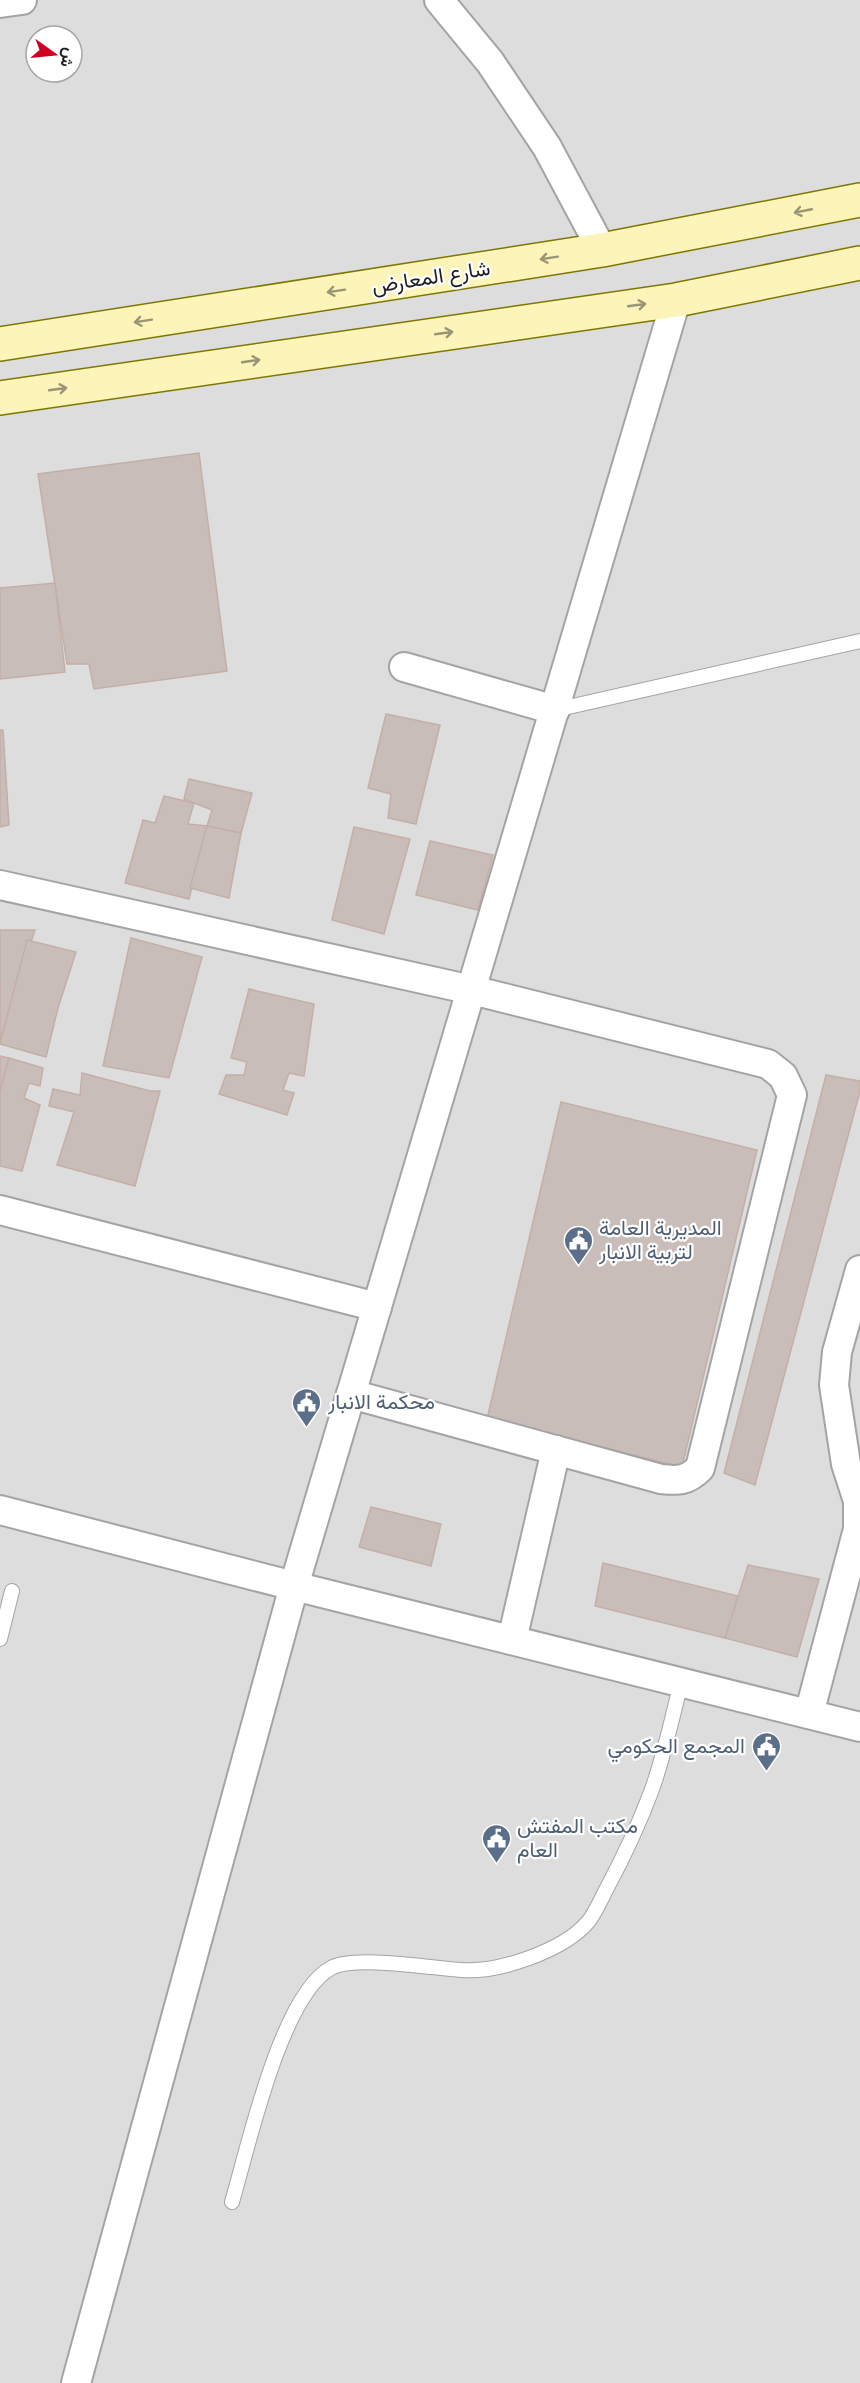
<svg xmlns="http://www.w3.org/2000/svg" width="860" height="2383" font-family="'Public Sans',Vazirmatn,sans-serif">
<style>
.residential{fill:#dedddd;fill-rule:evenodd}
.building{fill:#c9bdb9;stroke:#c4afa8;stroke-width:1.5}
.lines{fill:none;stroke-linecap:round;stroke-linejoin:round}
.lane-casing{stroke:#a4a4a4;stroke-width:16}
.street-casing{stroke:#a4a4a4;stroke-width:32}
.secondary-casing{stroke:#7e7700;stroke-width:36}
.lane{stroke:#fff;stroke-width:14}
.street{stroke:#fff;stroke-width:28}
.secondary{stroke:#fdf4b9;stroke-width:33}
.oneway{stroke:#9a9574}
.labels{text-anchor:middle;stroke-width:4.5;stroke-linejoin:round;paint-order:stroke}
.street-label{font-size:21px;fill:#202020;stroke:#fff}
.service-label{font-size:21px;fill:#4e5e75;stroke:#fff;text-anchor:start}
</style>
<rect width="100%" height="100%" fill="#f1ece6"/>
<path class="residential" d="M 0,0 L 860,0 L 860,2383 L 0,2383 ZM 36,36 L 72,36 L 72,72 L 36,72 Z"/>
<g class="building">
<polygon points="199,453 227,671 94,689 89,664 67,664 38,474"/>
<polygon points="55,583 65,672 0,679 0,588"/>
<polygon points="386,714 440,725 416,824 388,818 391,794 368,788"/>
<polygon points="0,730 3,730 9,825 0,827"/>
<polygon points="189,779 252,793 241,833 207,826 212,810 184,799"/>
<polygon points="164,796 194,803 188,824 207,826 189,899 125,883 143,820 155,823"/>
<polygon points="207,826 241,833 229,898 190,888"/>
<polygon points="354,827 410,839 384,934 332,920"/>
<polygon points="430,841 493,855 478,910 416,895"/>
<polygon points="0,930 35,930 0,1040"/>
<polygon points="131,938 202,957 169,1078 103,1066"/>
<polygon points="27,940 76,952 58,1008 46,1057 0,1044"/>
<polygon points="249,989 314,1004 304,1076 289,1073 283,1090 294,1093 287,1115 219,1094 226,1075 244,1075 247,1062 231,1058"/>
<polygon points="0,1056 9,1058 0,1092"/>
<polygon points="9,1058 43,1068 40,1086 29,1083 24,1098 40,1105 22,1171 0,1166 0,1092"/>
<polygon points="82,1073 150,1091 160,1091 135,1186 57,1165 74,1112 49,1106 53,1089 80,1095"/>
<polygon points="826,1075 860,1081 860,1091 755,1485 724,1473"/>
<polygon points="561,1102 757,1150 682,1467 487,1419"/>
<polygon points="371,1507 441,1524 431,1566 359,1547"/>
<polygon points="603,1563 738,1596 725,1638 595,1606"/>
<polygon points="748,1565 819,1579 797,1657 725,1638"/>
</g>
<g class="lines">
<defs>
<g id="lane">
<polyline points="555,710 860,641"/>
<polyline points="0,1639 12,1591"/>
<path d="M 232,2202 C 248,2148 281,1995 331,1968 C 354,1955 431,1968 461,1970 C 498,1973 563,1951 588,1922 C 596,1912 602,1897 608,1886 C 624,1856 639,1824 651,1792 C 664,1757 672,1718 681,1683"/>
</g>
<g id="street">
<polyline points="439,0 490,62 547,147 602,250"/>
<polyline points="0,3 22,0"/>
<polyline points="404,667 555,710"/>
<path d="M 0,885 L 472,990 L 768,1064 L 783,1076 L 792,1095 L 700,1468 C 687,1481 678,1481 661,1479 L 351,1394"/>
<polyline points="0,1210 377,1307"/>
<polyline points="0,1510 294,1586 860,1727"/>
<polyline points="512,1640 556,1450"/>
<polyline points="809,1714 858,1529 858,1501 846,1464 834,1385 837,1352 860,1270"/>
<polyline points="76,2383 294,1586 676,300"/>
</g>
<g id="secondary">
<polyline points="0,344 602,250 860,200"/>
<polyline points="0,398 676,300 860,263"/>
</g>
</defs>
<use href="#lane" class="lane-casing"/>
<use href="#street" class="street-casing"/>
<use href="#secondary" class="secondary-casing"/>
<use href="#lane" class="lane"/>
<use href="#street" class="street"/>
<use href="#secondary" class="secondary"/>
</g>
<defs><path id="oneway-shaft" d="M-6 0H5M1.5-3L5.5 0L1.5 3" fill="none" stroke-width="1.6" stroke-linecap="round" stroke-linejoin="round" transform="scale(1.5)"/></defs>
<g class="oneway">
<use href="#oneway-shaft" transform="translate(803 211) rotate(169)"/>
<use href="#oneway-shaft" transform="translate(549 258) rotate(171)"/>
<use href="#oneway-shaft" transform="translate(336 291) rotate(171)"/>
<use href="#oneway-shaft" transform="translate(637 305) rotate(-8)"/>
<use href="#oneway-shaft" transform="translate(143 321) rotate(171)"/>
<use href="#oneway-shaft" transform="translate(444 333) rotate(-8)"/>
<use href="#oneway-shaft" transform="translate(251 361) rotate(-8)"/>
<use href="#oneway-shaft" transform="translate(58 389) rotate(-8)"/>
</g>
<defs>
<symbol id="civic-pin" viewBox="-11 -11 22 30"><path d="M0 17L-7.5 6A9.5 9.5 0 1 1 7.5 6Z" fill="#5c6f8a" stroke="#fff"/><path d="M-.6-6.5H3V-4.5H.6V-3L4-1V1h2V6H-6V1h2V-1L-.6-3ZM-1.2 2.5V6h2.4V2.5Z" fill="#fff"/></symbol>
</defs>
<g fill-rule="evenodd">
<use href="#civic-pin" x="562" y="1224" width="33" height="45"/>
<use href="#civic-pin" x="290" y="1386" width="33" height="45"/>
<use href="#civic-pin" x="750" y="1730" width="33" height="45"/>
<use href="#civic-pin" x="480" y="1822" width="33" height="45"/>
</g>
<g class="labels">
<g class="street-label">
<text transform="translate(431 277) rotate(-9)" y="7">شارع المعارض</text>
</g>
<g class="service-label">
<text x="599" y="1235">المديرية العامة<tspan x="599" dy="24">لتربية الانبار</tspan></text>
<text x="328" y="1409">محكمة الانبار</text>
<text x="745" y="1753" text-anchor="end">المجمع الحكومي</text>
<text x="517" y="1833">مكتب المفتش<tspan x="517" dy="24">العام</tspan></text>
</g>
</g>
<g transform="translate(54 54) rotate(105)"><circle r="28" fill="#ffffff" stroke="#a6a6a6" stroke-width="1.5"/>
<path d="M0-4.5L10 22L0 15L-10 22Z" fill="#d00023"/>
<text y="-9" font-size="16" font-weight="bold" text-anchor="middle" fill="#202020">ش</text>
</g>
</svg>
